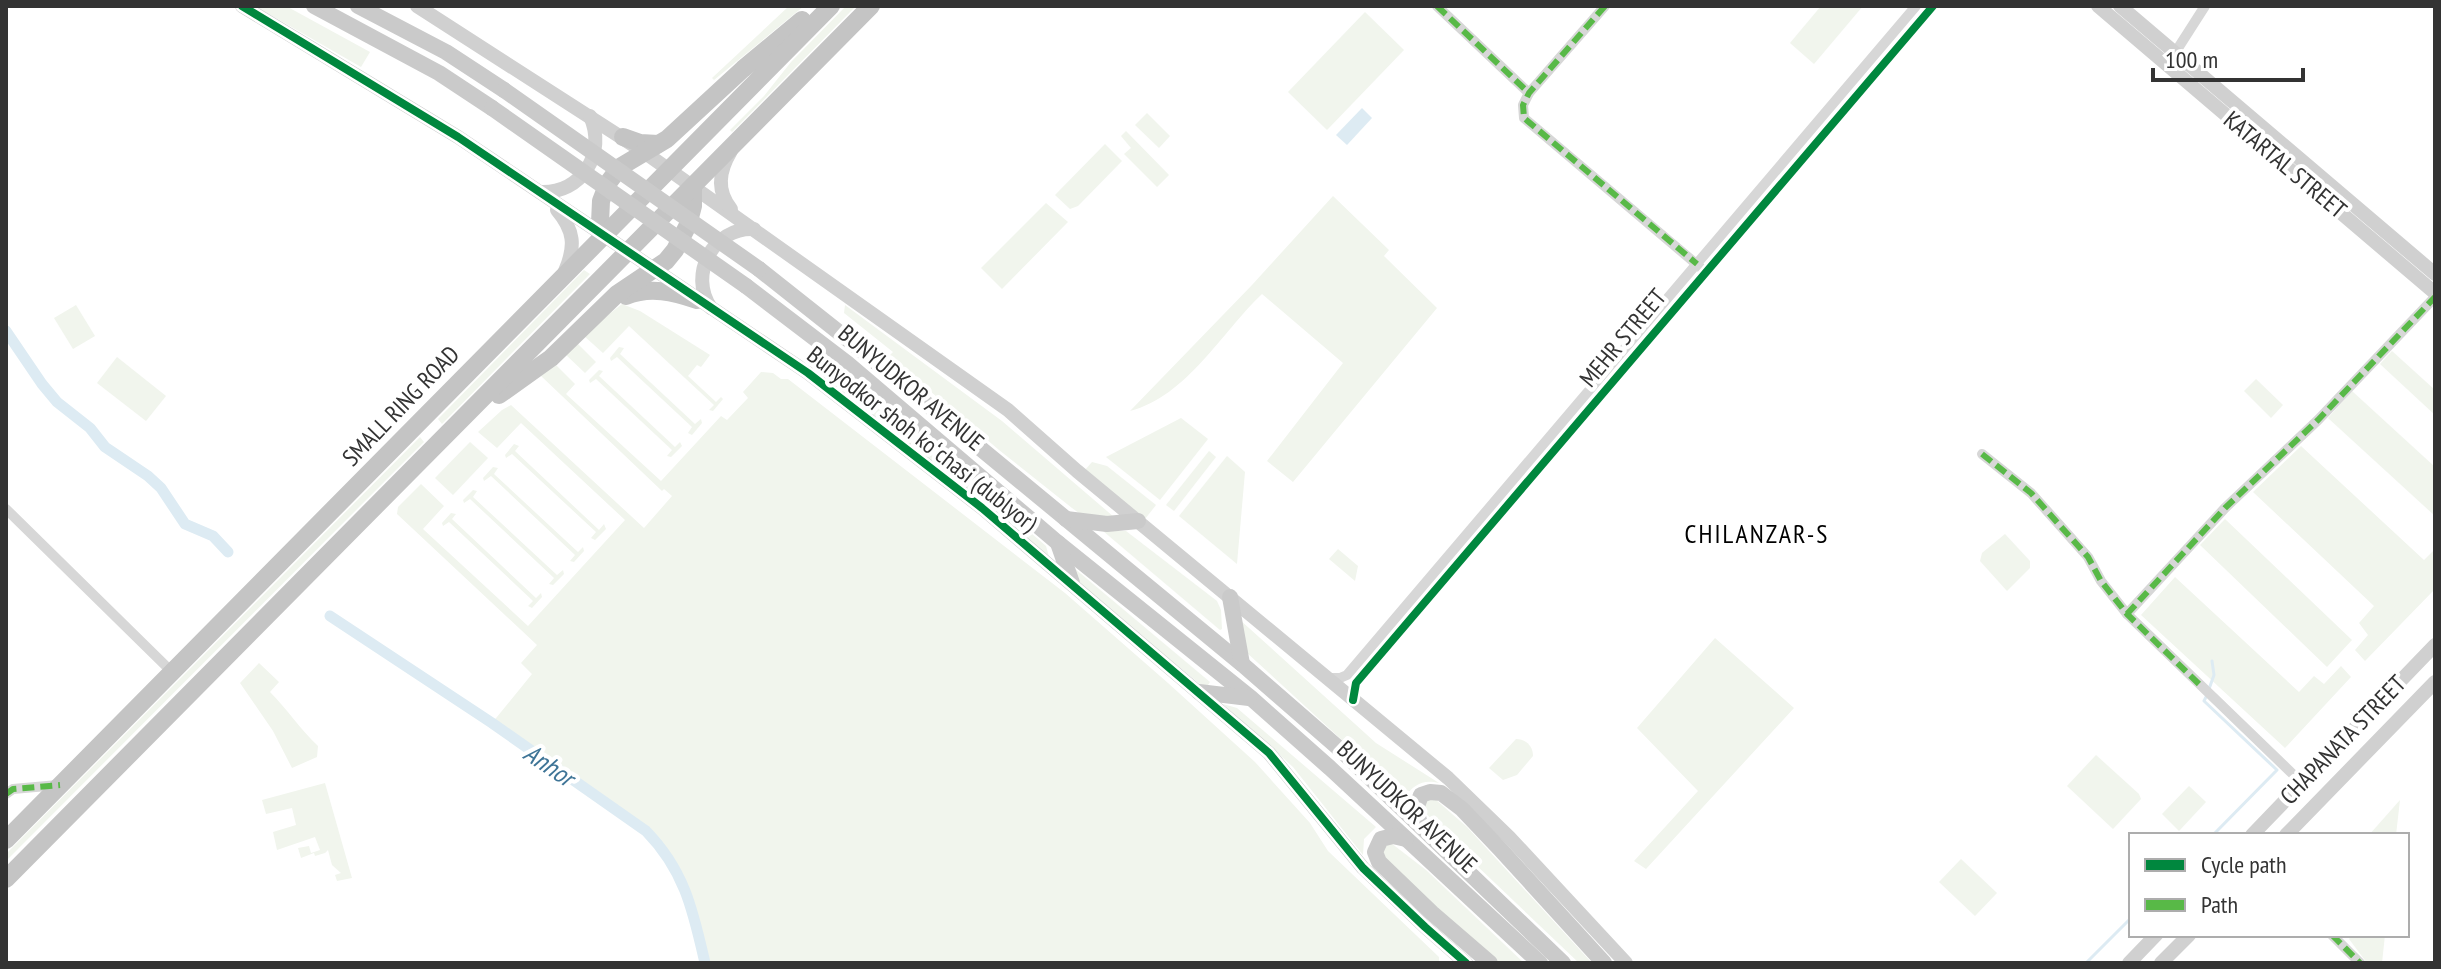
<svg xmlns="http://www.w3.org/2000/svg" width="2441" height="969" font-family="'PT Sans Narrow',sans-serif">
<style>
.green{fill:#f1f5ed}
.water{fill:#ddebf3}
.lines{fill:none;stroke-linecap:round;stroke-linejoin:round}
.stream{stroke:#ddebf3;stroke-width:3}
.canal{stroke:#ddebf3;stroke-width:11}
.street{stroke:#d7d7d7;stroke-width:10}
.secondary{stroke:#d0d0d0;stroke-width:14}
.primary{stroke:#cacaca;stroke-width:16}
.highway{stroke:#c4c4c4;stroke-width:18}
.primary-bridge{stroke:#cacaca;stroke-width:16}
.quiet{stroke:#58b947;stroke-width:6;stroke-dasharray:12 6;stroke-linecap:butt}
.cycleway-casing{stroke:#fff;stroke-width:13}
.cycleway{stroke:#00873e;stroke-width:8}
.labels{text-anchor:middle;stroke-width:8;stroke-linejoin:round;paint-order:stroke}
.street-label{font-size:24px;fill:#333;stroke:#fff}
.neighbourhood-label{font-size:26px;letter-spacing:2px;fill:#000;stroke:#fff}
.water-label{font-size:26px;font-style:italic;fill:#3f7597;stroke:#fff}
</style>
<rect width="100%" height="100%" fill="#fff"/>
<g class="green">
<polygon points="255,6 286,6 370,52 361,67"/>
<polygon points="789,6 804,6 714,80 712,78"/>
<polygon points="846,6 856,6 732,132 730,130 764,96 791,62"/>
<polygon points="1821,6 1863,6 1814,64 1790,43"/>
<polygon points="1365,12 1404,50 1327,130 1288,92"/>
<polygon points="1147,113 1170,136 1159,148 1135,125"/>
<polygon points="1126,131 1169,175 1157,187 1124,154 1131,148 1121,136"/>
<polygon points="1105,144 1122,161 1078,206 1070,209 1055,195"/>
<path d="M 1333,196 L 1389,250 L 1384,256 L 1437,308 L 1293,482 L 1267,461 L 1343,363 L 1262,294 C 1221,333 1187,396 1130,411 L 1252,285 Z"/>
<polygon points="1046,203 1068,222 1002,289 981,268"/>
<polygon points="584,270 590,274 442,424 438,419"/>
<polygon points="622,304 640,311 710,355 701,367 697,365 688,376 716,402 721,397 723,399 713,411 709,410 714,405 629,326 603,353 583,335"/>
<polygon points="76,305 95,336 73,349 54,318"/>
<polygon points="845,305 1002,421 1114,517 1083,516 1072,508 999,450 889,356 893,352 844,313"/>
<polygon points="576,342 596,362 585,373 565,354"/>
<polygon points="619,347 624,348 620,354 695,424 701,419 702,423 692,435 688,433 692,427 617,357 611,361 610,358"/>
<polygon points="2392,351 2435,390 2435,415 2380,364"/>
<polygon points="117,357 166,396 146,421 97,383"/>
<polygon points="555,364 575,384 566,394 661,481 721,416 727,420 748,398 743,392 761,372 773,373 781,379 788,379 1065,593 1168,683 1255,762 1310,823 1328,851 1439,957 1439,963 705,963 684,884 662,847 646,831 620,812 492,723 532,674 521,663 537,645 397,514 398,507 421,484 444,506 423,529 528,626 625,520 521,423 497,448 478,432 502,410 511,405 644,528 672,496 664,489 662,491 541,376"/>
<polygon points="823,364 1009,514 1046,546 1050,560 811,373"/>
<polygon points="599,370 603,371 599,376 675,447 680,442 682,446 671,457 667,456 672,450 596,379 590,383 589,380"/>
<polygon points="2256,379 2283,405 2271,418 2244,391"/>
<polygon points="2352,391 2435,467 2435,516 2328,418"/>
<polygon points="1181,418 1208,439 1160,500 1106,457"/>
<polygon points="420,437 424,442 6,861 6,854"/>
<polygon points="470,442 488,458 453,495 435,478"/>
<polygon points="514,444 519,446 515,451 599,530 604,524 606,529 595,540 591,538 596,532 512,454 506,458 505,455"/>
<polygon points="2301,446 2424,560 2435,549 2435,589 2365,661 2355,650 2368,635 2359,623 2374,606 2253,492"/>
<polygon points="1209,451 1216,457 1174,511 1166,505"/>
<polygon points="1227,456 1245,472 1237,564 1179,516"/>
<polygon points="1092,462 1107,466 1156,505 1145,519 1085,470"/>
<polygon points="493,467 498,468 494,474 578,552 583,547 584,551 574,562 570,561 575,555 491,476 484,481 483,478"/>
<polygon points="473,490 477,491 473,497 557,575 563,570 564,574 553,585 549,584 554,578 470,499 464,503 463,500"/>
<polygon points="451,513 456,514 452,519 536,598 541,593 542,597 532,608 528,606 533,601 449,522 443,526 442,523"/>
<polygon points="2225,519 2352,640 2327,667 2200,545"/>
<polygon points="1103,531 1126,531 1217,601 1221,610 1222,629 1220,630"/>
<polygon points="2005,534 2030,561 2030,568 2007,591 1980,561 1982,553"/>
<polygon points="1338,549 1358,566 1355,581 1329,559"/>
<polygon points="1074,568 1210,682 1208,685 1201,685 1078,583"/>
<polygon points="2175,577 2299,692 2314,676 2324,684 2341,666 2351,677 2285,748 2141,615"/>
<path d="M 1239,619 L 1376,743 L 1439,783 C 1423,779 1415,784 1404,797 L 1246,652 Z"/>
<polygon points="1715,638 1794,708 1646,869 1634,861 1698,791 1637,728"/>
<path d="M 259,663 L 279,682 L 270,692 C 287,709 300,729 318,746 L 317,757 L 292,768 L 273,731 L 240,683 Z"/>
<polygon points="1223,704 1237,708 1376,827 1364,839 1363,855 1293,767"/>
<path d="M 1516,739 C 1526,739 1533,746 1533,756 L 1517,775 L 1503,780 L 1489,768 Z"/>
<polygon points="2096,755 2139,794 2141,799 2113,829 2067,786"/>
<polygon points="325,783 352,878 337,881 335,875 341,873 332,865 328,850 325,853 315,856 314,853 301,858 298,848 309,846 311,853 320,850 315,837 277,850 273,832 296,825 292,808 266,814 262,800"/>
<polygon points="2189,786 2206,802 2179,831 2162,814"/>
<polygon points="1435,799 1467,827 1592,963 1579,963 1454,844 1423,810 1423,801"/>
<polygon points="2400,800 2396,835 2369,835"/>
<polygon points="1391,843 1426,870 1524,963 1499,963 1460,930 1380,855 1380,846"/>
<polygon points="1961,859 1997,893 1975,916 1939,882"/>
<polygon points="2352,935 2385,935 2382,963 2367,963 2349,939"/>
</g>
<polygon class="water" points="1362,108 1372,118 1347,145 1336,135"/>
<g class="lines">
<g class="stream">
<polyline points="2209,689 2214,675 2212,661"/>
<polyline points="2206,697 2204,701 2277,770 2213,835"/>
<polyline points="2086,963 2131,918"/>
</g>
<g class="canal">
<polyline points="6,331 42,384 57,402 90,428 105,447 148,476 161,488 185,524 213,536 228,552"/>
<path d="M 330,616 L 492,723 L 646,831 C 685,871 693,911 705,963"/>
</g>
<g class="street">
<polyline points="1437,6 1529,93"/>
<polyline points="1605,6 1529,93 1523,105 1524,118 1701,268"/>
<polyline points="2173,56 2205,6"/>
<polyline points="1982,454 2031,493 2088,557 2101,581 2127,614 2302,783"/>
<polyline points="6,509 172,672"/>
<polyline points="2127,614 2225,508 2318,420 2435,297"/>
<polyline points="1328,678 1340,678 1347,675 1916,6"/>
<polyline points="1353,700 1356,683 1933,6"/>
<polyline points="6,794 13,789 58,785"/>
<polyline points="2332,935 2360,963"/>
</g>
<g class="secondary">
<polyline points="242,6 458,137 808,373 982,508 1269,753 1363,868 1425,927 1466,963"/>
<polyline points="417,6 644,152 1008,410 1077,471 1448,778 1509,837 1626,963"/>
<polyline points="2098,6 2435,293"/>
<polyline points="2120,6 2435,274"/>
<path d="M 540,192 C 582,194 607,153 590,116"/>
<path d="M 731,209 C 716,190 719,171 731,151"/>
<path d="M 557,210 C 574,230 576,246 565,271"/>
<path d="M 711,308 C 688,275 713,227 754,229"/>
<polyline points="2252,835 2435,645"/>
<polyline points="2286,835 2435,682"/>
<polyline points="2129,963 2156,935"/>
<polyline points="2161,963 2189,935"/>
</g>
<g class="primary">
<polyline points="314,6 439,73 492,108"/>
<polyline points="358,6 446,52 504,90"/>
<polyline points="759,269 860,349 1242,664 1342,751 1563,963"/>
<polyline points="746,286 847,363 1058,543 1251,698 1330,768 1540,963"/>
<polyline points="1066,519 1107,524 1138,521"/>
<polyline points="1058,543 1072,583"/>
<polyline points="1230,597 1242,664"/>
<polyline points="1199,692 1249,698"/>
<polyline points="1420,824 1416,809 1421,795 1430,792 1441,793 1462,809 1500,849 1604,963"/>
<polyline points="1406,839 1393,836 1381,839 1375,852 1379,862 1432,913 1490,963"/>
</g>
<g class="highway">
<polyline points="623,137 640,143 658,144"/>
<polyline points="604,235 600,223 601,201 608,183 620,167 667,139 743,69 802,20"/>
<path d="M 626,296 C 650,286 674,292 697,300"/>
<polyline points="499,395 551,358 617,294 666,261 675,250 688,225 693,206 693,186"/>
<polyline points="6,840 831,6"/>
<polyline points="6,879 871,6"/>
</g>
<g class="primary-bridge">
<polyline points="504,90 759,269"/>
<polyline points="492,108 746,286"/>
</g>
<g class="quiet">
<polyline points="1437,6 1529,93"/>
<polyline points="1605,6 1529,93 1523,105 1524,118 1697,264"/>
<polyline points="1982,454 2031,493 2088,557 2101,581 2127,614 2201,686"/>
<polyline points="2127,614 2225,508 2318,420 2435,297"/>
<polyline points="6,794 13,789 60,785"/>
<polyline points="2332,935 2360,963"/>
</g>
<defs>
<g id="cycleway">
<polyline points="242,6 458,137 808,373 982,508 1269,753 1363,868 1425,927 1466,963"/>
<polyline points="1353,700 1356,683 1933,6"/>
</g>
</defs>
<use href="#cycleway" class="cycleway-casing"/>
<use href="#cycleway" class="cycleway"/>
</g>
<g class="labels">
<g class="street-label">
<text transform="translate(2285 165) rotate(40)" y="8">KATARTAL STREET</text>
<text transform="translate(1623 338) rotate(-50)" y="8">MEHR STREET</text>
<text transform="translate(911 388) rotate(40)" y="8">BUNYUDKOR AVENUE</text>
<text transform="translate(401 406) rotate(-46)" y="8">SMALL RING ROAD</text>
<text transform="translate(922 439) rotate(38)" y="8">Bunyodkor shoh koʻchasi (dublyor)</text>
<text transform="translate(2343 740) rotate(-46)" y="8">CHAPANATA STREET</text>
<text transform="translate(1407 807) rotate(43)" y="8">BUNYUDKOR AVENUE</text>
</g>
<g class="neighbourhood-label">
<text x="1757" y="543">CHILANZAR-S</text>
</g>
<g class="water-label">
<text transform="translate(549 765) rotate(34)" y="9">Anhor</text>
</g>
</g>
<rect width="2441" height="969" fill="none" stroke="#333333" stroke-width="16"/>
<rect x="2129" y="833" width="280" height="104" fill="#ffffff" stroke="#adadad" stroke-width="2"/>
<rect x="2145" y="859" width="40" height="12" fill="#00873e" stroke="#adadad" stroke-width="2"/>
<text x="2201" y="873" font-size="24" fill="#333333">Cycle path</text>
<rect x="2145" y="899" width="40" height="12" fill="#58b947" stroke="#adadad" stroke-width="2"/>
<text x="2201" y="913" font-size="24" fill="#333333">Path</text>
<path d="M2153 68v12h150v-12" fill="none" stroke="#333333" stroke-width="4"/>
<text x="2165" y="68" font-size="24" fill="#333333" stroke="#ffffff" stroke-width="6" paint-order="stroke">100 m</text>
</svg>
